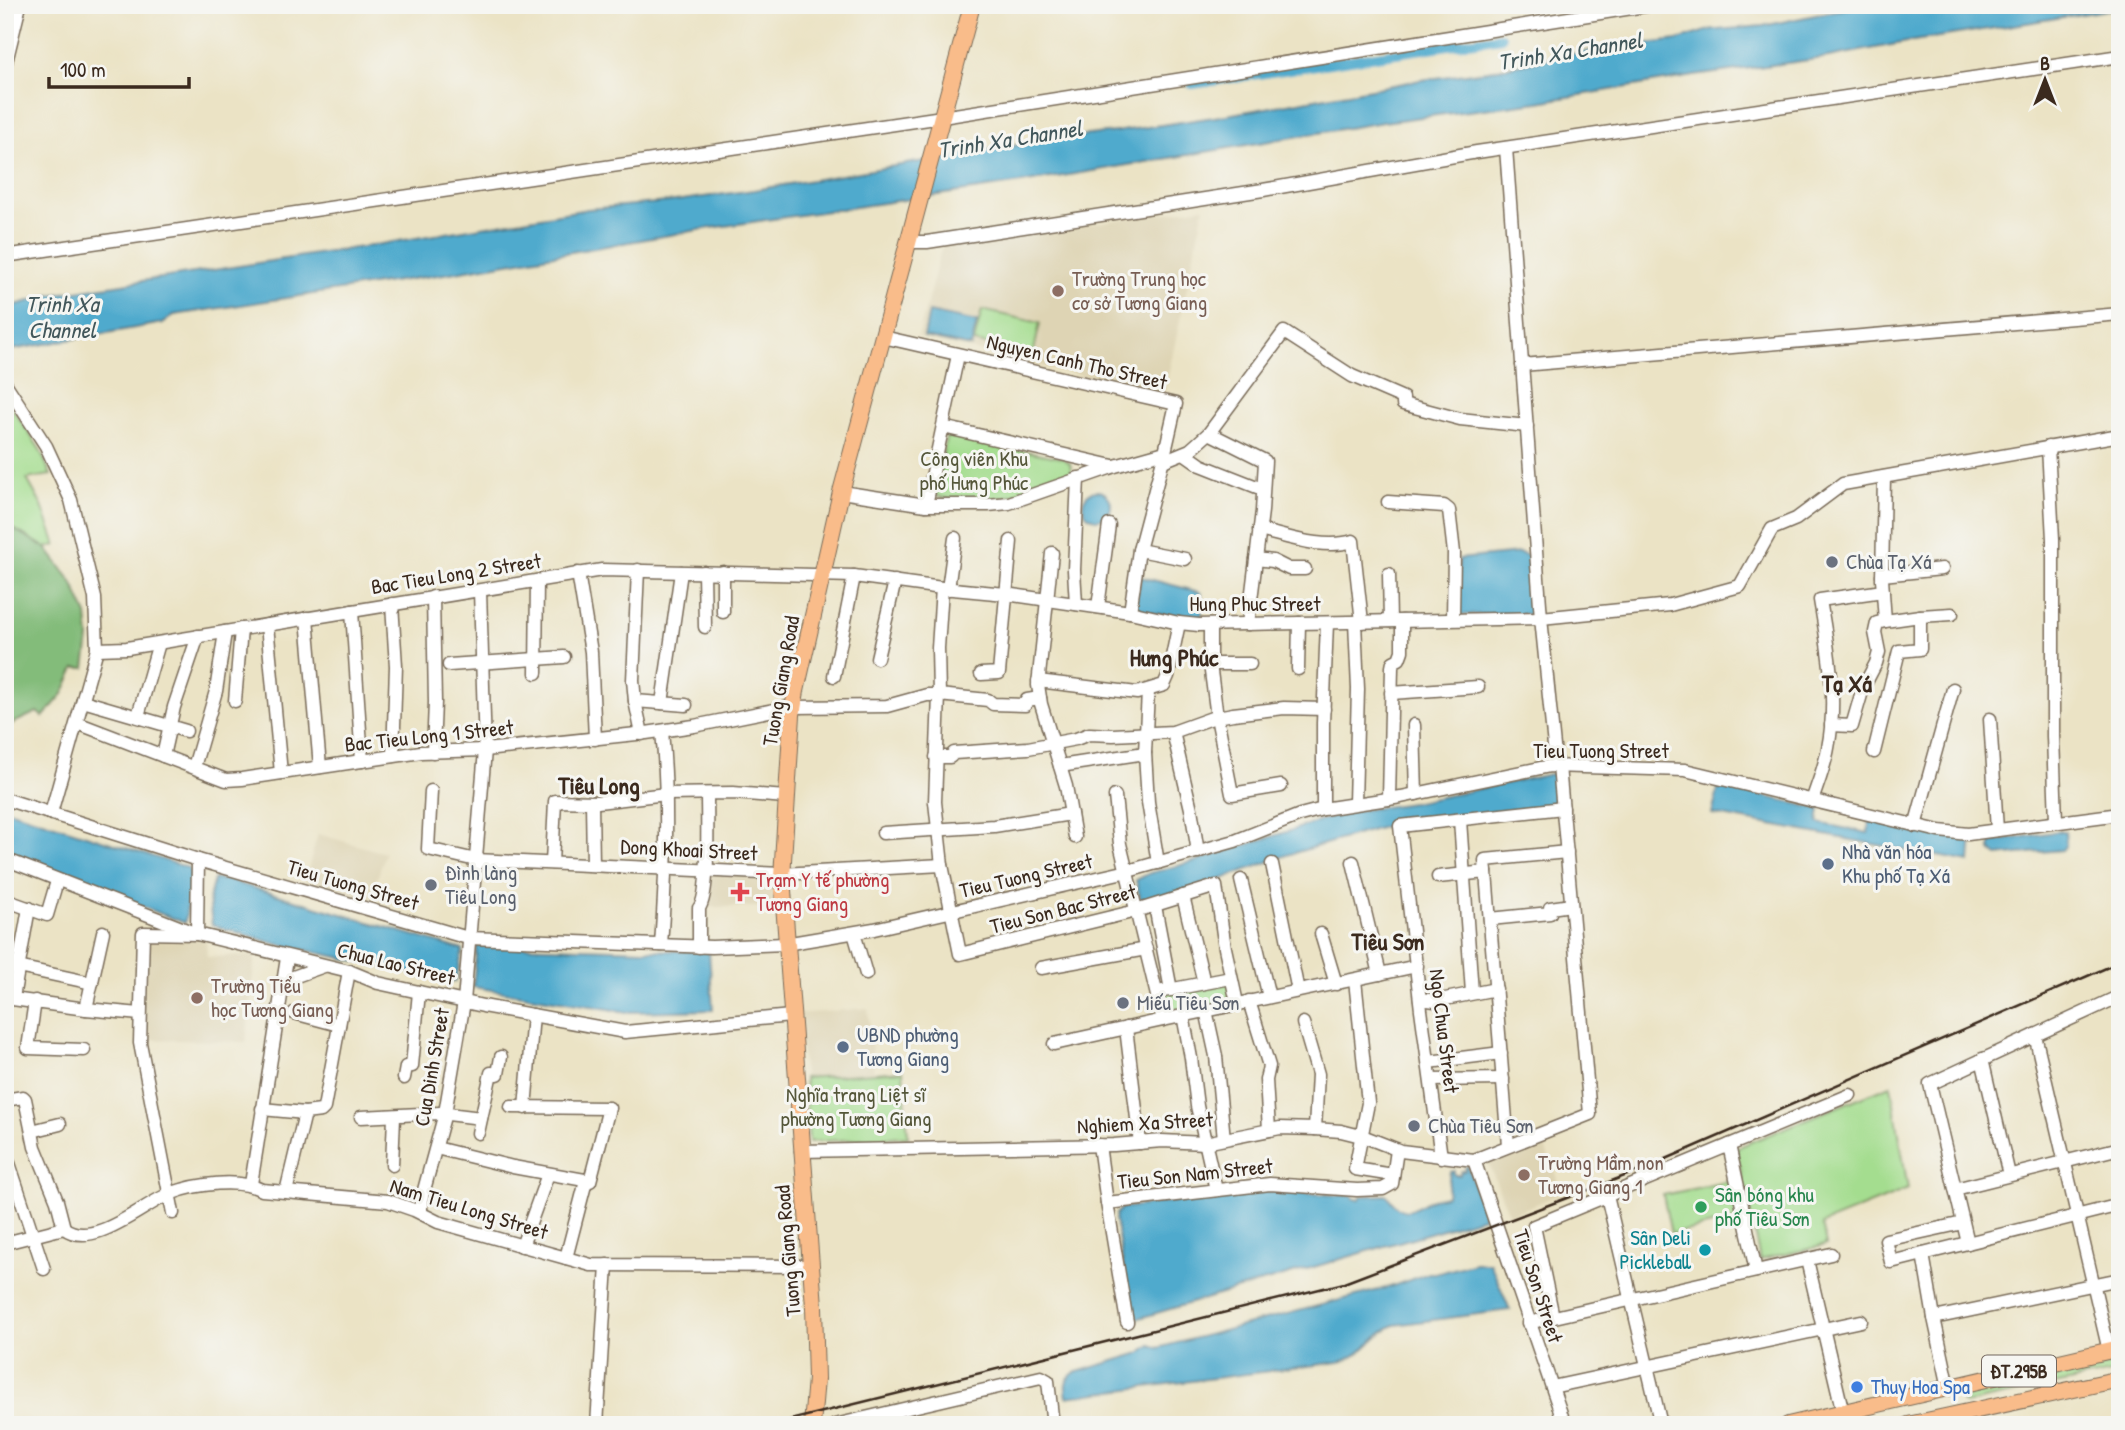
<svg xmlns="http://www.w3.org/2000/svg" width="2125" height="1430" font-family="'Patrick Hand',sans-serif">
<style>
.built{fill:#ded4b4}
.green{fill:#a4dd8f;stroke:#708456;stroke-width:2}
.forest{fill:#83bc7a;stroke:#5f734c;stroke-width:2}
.water{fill:#4faacd;stroke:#456a76;stroke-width:2}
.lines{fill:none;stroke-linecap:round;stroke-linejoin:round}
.canal{stroke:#4faacd;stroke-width:10}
.minor-casing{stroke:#796b58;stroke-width:15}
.major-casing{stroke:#796b58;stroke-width:18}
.minor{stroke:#fff;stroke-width:12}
.major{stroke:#f9bc8a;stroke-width:16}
.rail{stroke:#3b2a1e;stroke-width:2.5}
.education-dot{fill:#8d6e63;stroke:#f6f6f2;stroke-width:2.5}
.worship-dot{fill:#6b7280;stroke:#f6f6f2;stroke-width:2.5}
.service-dot{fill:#5c6f8a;stroke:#f6f6f2;stroke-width:2.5}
.health-dot{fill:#e0444e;stroke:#f6f6f2;stroke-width:2.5}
.leisure-dot{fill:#2e9e5b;stroke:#f6f6f2;stroke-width:2.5}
.culture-dot{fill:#0f9aa8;stroke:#f6f6f2;stroke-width:2.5}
.shop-dot{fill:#3f7fe0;stroke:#f6f6f2;stroke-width:2.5}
.labels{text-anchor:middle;stroke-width:6;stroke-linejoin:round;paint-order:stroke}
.shield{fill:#f6f6f2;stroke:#73675e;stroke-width:2}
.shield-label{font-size:19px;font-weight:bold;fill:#3b2a1e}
.education-label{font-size:21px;fill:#785e54;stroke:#f6f6f2;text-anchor:start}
.street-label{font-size:21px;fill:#3b2a1e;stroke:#f6f6f2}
.park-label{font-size:21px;fill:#55573a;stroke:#f6f6f2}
.worship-label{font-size:21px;fill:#5b616d;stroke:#f6f6f2;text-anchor:start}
.service-label{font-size:21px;fill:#4e5e75;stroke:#f6f6f2;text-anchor:start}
.health-label{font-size:21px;fill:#be3a42;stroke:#f6f6f2;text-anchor:start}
.leisure-label{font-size:21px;fill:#27864d;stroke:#f6f6f2;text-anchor:start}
.culture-label{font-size:21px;fill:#0d838f;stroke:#f6f6f2;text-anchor:end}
.shop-label{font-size:21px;fill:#366cbe;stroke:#f6f6f2;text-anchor:start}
.water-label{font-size:23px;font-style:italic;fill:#42575b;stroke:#f6f6f2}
.quarter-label{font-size:24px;font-weight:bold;fill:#3b2a1e;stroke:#f6f6f2}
</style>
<rect width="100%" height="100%" fill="#f6f6f2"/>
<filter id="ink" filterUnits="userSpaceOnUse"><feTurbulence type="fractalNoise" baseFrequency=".0143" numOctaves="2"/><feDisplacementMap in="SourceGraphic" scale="14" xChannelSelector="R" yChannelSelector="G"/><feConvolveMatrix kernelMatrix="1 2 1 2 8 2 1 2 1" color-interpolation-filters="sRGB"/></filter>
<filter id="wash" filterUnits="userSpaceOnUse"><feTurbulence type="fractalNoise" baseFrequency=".00686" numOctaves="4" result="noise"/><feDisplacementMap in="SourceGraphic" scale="28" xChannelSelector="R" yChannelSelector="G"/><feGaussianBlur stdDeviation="1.57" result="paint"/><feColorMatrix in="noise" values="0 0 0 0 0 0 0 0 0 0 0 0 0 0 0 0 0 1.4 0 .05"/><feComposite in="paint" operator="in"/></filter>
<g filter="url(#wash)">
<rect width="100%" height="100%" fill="#ebe3c5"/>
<g class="built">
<polygon points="1204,207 1164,395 918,337 942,246"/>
<polygon points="318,834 385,853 370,903 304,884"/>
<polygon points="708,871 772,876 774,907 706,907"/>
<polygon points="146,936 206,938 207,957 255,955 246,1042 142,1039"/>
<polygon points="868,1008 874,1073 804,1078 798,1014"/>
<polygon points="1540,1135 1563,1193 1509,1215 1486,1157"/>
</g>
<g class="green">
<polygon points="982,310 1040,323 1033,355 974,342"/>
<polygon points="5,398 39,448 51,475 27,479 42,506 56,545 46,548 7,525 5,519"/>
<path d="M 948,436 L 1062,458 L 1070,463 L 1072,475 C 1035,488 1001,504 960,500 C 951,499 941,499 934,494 L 946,438 Z"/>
<polygon points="1230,980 1234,1001 1166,1015 1161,994"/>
<polygon points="903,1071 908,1136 809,1142 804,1078"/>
<polygon points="1891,1085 1908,1189 1822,1224 1826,1245 1760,1260 1736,1148"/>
<polygon points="1731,1181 1739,1219 1671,1234 1663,1195"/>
<polygon points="2120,1364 2120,1371 1965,1404 1962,1402 1963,1399 1973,1395"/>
</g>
<polygon class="forest" points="5,519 7,525 46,548 72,582 87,615 89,638 85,668 75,668 63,694 43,717 37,712 5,727"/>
<g class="water">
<polygon points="1863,5 2120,5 2120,8 1907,42 1823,58 1694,76 1538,102 1383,122 1021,183 704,229 444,274 174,315 163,323 5,351 5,308 51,295 375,245 588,209 668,202 754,190 1053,139 1115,132 1221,116 1421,80 1488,71 1581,52 1678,40 1706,31 1763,26"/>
<polygon points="929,312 977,322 971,347 924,337"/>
<circle cx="1097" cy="505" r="14"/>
<polygon points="1519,553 1529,556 1534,614 1460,615 1457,612 1459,559"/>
<polygon points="1141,577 1200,592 1202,595 1202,621 1134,610"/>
<polygon points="1551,774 1557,774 1559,806 1390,825 1287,855 1214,882 1166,895 1155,900 1141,902 1136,880 1150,873 1196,861 1348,812 1412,803"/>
<polygon points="1719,786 1820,809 1818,823 1868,833 1870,819 1972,835 1970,862 1712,814"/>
<polygon points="5,809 189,868 191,876 185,923 5,854"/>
<polygon points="2061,831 2065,831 2066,845 2062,850 1997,856 1991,851 1991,842"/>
<polygon points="214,879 227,880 463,950 455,982 277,944 212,925 209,898"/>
<polygon points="477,945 709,952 713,1010 627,1012 473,987"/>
<path d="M 1466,1166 L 1468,1166 L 1484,1217 L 1133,1320 L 1115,1219 L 1116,1214 L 1122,1208 L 1207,1197 L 1208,1202 L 1215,1201 L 1215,1196 L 1264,1191 L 1353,1196 L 1354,1199 L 1360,1199 L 1361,1196 L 1387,1195 C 1402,1219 1411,1211 1430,1200 C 1434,1198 1442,1197 1447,1196 L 1450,1172 L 1454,1171 L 1454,1175 L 1460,1175 L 1461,1171 L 1465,1171 Z"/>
<path d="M 1475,1263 L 1490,1263 L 1510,1310 L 1394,1325 C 1370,1336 1366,1356 1339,1362 L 1067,1397 C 1065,1386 1064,1380 1074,1373 L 1140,1353 L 1151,1345 L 1158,1348 L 1390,1287 L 1429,1273 L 1439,1273 Z"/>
</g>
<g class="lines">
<polyline class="canal" points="1192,84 1501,37"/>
</g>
</g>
<g filter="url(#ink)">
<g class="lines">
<defs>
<g id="minor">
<polyline points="5,66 20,5"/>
<polyline points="1506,148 1541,618 1670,605 1740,586 1772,529 1796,519 1843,484 2120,435"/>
<polyline points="908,242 927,242 1263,190 1477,152 2120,56"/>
<polyline points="5,256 942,117 1651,5"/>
<polyline points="1522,365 2120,314"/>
<polyline points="5,383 46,446 71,500 95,598 97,649 51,813"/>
<polyline points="943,427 1113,466"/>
<polyline points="1209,433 1265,461 1262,511 1248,624"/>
<polyline points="2048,447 2053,539 2053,736 2056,821"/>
<polyline points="1184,453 1201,465 1262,489"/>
<polyline points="1163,461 1190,450 1209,433 1284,332 1352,376 1403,398 1403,404 1460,419 1527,426"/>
<polyline points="841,492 926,505 988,505 1009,503 1115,466 1165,452 1176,404 883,337"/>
<polyline points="1388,502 1444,506 1449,510 1454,553 1453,619"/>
<polyline points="926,505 958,355"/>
<path d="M 1259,530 C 1289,537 1323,550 1353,541 L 1362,622"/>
<polyline points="1139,550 1185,559"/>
<polyline points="1052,553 1038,685 1041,704 1066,786 1075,837"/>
<polyline points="1256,559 1273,561 1289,569 1305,569"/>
<polyline points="638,570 633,680 635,701 642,734"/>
<polyline points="704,572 705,627"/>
<polyline points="578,573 591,652 595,739"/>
<polyline points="1389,574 1390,621"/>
<polyline points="1882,575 1942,569"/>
<polyline points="942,588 938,648 939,695 988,700 993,704 1025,705 1027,700 1040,698"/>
<polyline points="948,589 955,538"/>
<polyline points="392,604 396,666 393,756"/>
<polyline points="1076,604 1074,570 1078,478"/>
<polyline points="1098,607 1109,525"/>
<polyline points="352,611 362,761"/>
<polyline points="723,612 723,572"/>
<polyline points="1130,612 1139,550 1165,452"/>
<polyline points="1920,616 1952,614"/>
<polyline points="307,618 320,767"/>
<polyline points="267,625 281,773"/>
<polyline points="1210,625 1210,664 1217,717 1232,794 1281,786"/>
<polyline points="97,649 127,648 602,570 854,576 942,588 1006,594 1130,612 1179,623 1199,625 1541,618 1556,766"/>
<polyline points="877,658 895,581"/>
<polyline points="1210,664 1250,664"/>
<polyline points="449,665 564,657"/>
<polyline points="1298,669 1299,623"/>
<polyline points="536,673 537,581"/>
<polyline points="981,674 999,673 1011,541"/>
<polyline points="834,676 854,576"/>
<polyline points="1038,681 1137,693 1164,685 1168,676 1179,623"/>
<polyline points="1391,693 1478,687"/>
<polyline points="83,701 186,731"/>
<polyline points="235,701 241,629"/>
<polyline points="635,701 686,705"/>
<polyline points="662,703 681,572"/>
<polyline points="794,707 887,706 927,695 939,695 935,802 942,865 960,954 1136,911 1216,886 1225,948 1237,1003"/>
<polyline points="138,716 159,643"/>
<polyline points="1990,719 1997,830"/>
<polyline points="77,723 226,780 242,779 421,752 485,750 646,733 694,726 794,706"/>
<polyline points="1414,725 1416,794"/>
<polyline points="1831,725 1852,726 1863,688 1876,663 1879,652 1875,632 1877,623 1885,621 1882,579 1884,477"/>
<polyline points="1173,732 1191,809 1198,852"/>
<polyline points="433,752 435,702 433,597"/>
<polyline points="1874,752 1899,651 1920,649 1920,616 1885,621"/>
<polyline points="1145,753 1148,691"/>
<polyline points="163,756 174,707 198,636"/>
<polyline points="936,757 950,757 954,753 1028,748 1076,739 1089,734 1113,735 1173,732 1212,718 1233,714 1284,708 1324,709"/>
<polyline points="1060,766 1145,753 1148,802 1158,863"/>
<polyline points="194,767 216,691 225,632"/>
<polyline points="431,791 428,849 476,860 782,874 942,865"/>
<polyline points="1115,796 1120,844 1163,1020 1417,966"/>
<polyline points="5,799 198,860 468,938 712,947 785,944 874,929 1128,871 1235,841 1300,815 1323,809 1401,797 1550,766 1685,770 1939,831 1968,834 2120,814"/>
<polyline points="1389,799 1392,667 1393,662 1399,659 1402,651 1402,621"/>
<path d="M 1812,801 C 1818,783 1825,766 1828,748 C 1838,699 1828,648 1820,600 L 1883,591"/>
<polyline points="592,802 593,865"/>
<polyline points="1355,803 1358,689 1355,622"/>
<polyline points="1323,809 1323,723 1327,623"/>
<polyline points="1460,820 1472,993"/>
<polyline points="1915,826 1953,689"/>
<polyline points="883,833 994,826 1071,814"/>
<polyline points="5,859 197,934 349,971 378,983 483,1006 625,1032 791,1016"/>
<polyline points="1353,862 1380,974"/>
<polyline points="552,863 555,801 598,802 666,794 733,793 786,797"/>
<polyline points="1272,864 1298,991"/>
<polyline points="1438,877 1486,872"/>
<polyline points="1241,880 1269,997"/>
<polyline points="1183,896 1204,983"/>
<polyline points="5,900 47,915 57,881"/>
<polyline points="1155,906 1171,990"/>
<polyline points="1490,919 1550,913 1550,908 1571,905"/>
<polyline points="854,933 866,974"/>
<polyline points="1321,934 1336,984"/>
<path d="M 661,945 C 666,874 669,803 662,731"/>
<path d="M 699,947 L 699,908 C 710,895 707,815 707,794"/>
<polyline points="5,967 18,967 92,983"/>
<polyline points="1041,968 1146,949"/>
<polyline points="1355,980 1368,1103 1355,1169 1393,1175"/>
<polyline points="282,981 324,966"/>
<polyline points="1163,991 1231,978"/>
<polyline points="5,998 86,1009 140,1014"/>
<polyline points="13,998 29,908"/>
<polyline points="1420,999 1435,1001 1496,989"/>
<polyline points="35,1001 28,1048 84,1050"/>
<polyline points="1249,1001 1269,1066 1266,1080 1269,1130"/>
<polyline points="86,1009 103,932"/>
<polyline points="1206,1010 1216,1056 1224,1139"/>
<polyline points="294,1013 339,1025"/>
<polyline points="1183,1015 1191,1058 1197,1106 1216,1190"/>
<polyline points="1303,1023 1318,1074 1315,1129"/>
<polyline points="1126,1028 1140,1143"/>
<polyline points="2035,1035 2109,1351"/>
<polyline points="1054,1044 1163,1020"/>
<polyline points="1982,1059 2009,1175"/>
<polyline points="1429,1062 1501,1053"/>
<polyline points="404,1078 406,1067 412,1066 419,992"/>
<polyline points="1431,1080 1503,1079"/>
<polyline points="5,1100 23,1097 25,1099 35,1147 57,1201 64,1228"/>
<polyline points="525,1108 533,1015"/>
<polyline points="262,1109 305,1113"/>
<polyline points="361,1117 440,1113 481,1118"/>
<polyline points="32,1131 60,1124"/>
<polyline points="478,1133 491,1073 498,1074 501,1057"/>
<polyline points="1099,1145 1107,1203 1270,1184 1357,1190 1383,1189 1392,1184 1397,1150"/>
<polyline points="1508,1145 1485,860 1567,852"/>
<polyline points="1729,1145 1756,1271"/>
<polyline points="436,1148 513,1167 590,1181 609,1108 511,1107"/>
<polyline points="5,1151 44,1269"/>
<polyline points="801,1151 1114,1145 1162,1141 1205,1143 1280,1128 1315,1129 1341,1131 1365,1137 1401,1151 1474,1160 1590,1114 1559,766"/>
<polyline points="1441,1157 1421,1010 1400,826 1563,808"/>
<polyline points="1474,1160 1565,1425"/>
<polyline points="392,1165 394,1117"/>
<polyline points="251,1184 287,958"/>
<polyline points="1955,1189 2120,1148"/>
<polyline points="286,1192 305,1113 321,1111 324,1108 349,971"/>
<polyline points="1607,1196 1661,1425"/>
<polyline points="1107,1203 1127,1322"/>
<polyline points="173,1213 140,1043 143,933 197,934 198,860"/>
<polyline points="421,1213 421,1201 445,1113 464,1002 485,750 480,591"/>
<path d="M 5,1243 L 64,1228 C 94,1251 145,1202 172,1193 C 197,1184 238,1178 262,1190 L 388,1201 L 414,1210 L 438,1222 L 591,1265 L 810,1266"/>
<polyline points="1968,1243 1930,1084 2120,996"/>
<polyline points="522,1246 548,1174"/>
<polyline points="1923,1254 1891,1262 1886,1240 1963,1223"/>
<polyline points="566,1258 586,1181"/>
<polyline points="1807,1260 1843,1413"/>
<polyline points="1553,1317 1534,1226 1850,1095"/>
<polyline points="1934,1318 2120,1279"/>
<polyline points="1528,1323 1831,1254"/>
<polyline points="1552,1387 1861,1321"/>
<polyline points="1949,1388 1934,1318 1923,1254 2120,1205"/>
<polyline points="597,1425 607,1265"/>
<polyline points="835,1425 1041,1377 1048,1381 1053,1425"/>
</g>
<g id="major">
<polyline points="812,1425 816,1379 814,1306 782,877 792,715 796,691 841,492 972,5"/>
<polyline points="1788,1425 2120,1348"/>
<polyline points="1908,1425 2120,1379"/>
</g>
</defs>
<use href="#minor" class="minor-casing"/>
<use href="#major" class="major-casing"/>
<use href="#minor" class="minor"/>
<use href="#major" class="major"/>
<polyline class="rail" points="770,1425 1344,1283 1643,1169 2120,962"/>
</g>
</g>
<g class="education-dot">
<circle cx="1058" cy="291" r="7"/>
<circle cx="197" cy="998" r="7"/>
<circle cx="1524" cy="1175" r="7"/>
</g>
<g class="worship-dot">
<circle cx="1832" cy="562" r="7"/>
<circle cx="431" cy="885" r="7"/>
<circle cx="1123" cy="1003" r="7"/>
<circle cx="1414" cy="1126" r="7"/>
</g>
<g class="service-dot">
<circle cx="1828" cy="864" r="7"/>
<circle cx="843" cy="1047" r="7"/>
</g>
<path class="health-dot" d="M736.5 881.5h7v7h7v7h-7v7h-7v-7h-7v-7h7z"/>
<circle class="leisure-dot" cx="1701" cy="1207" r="7"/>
<circle class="culture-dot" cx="1705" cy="1250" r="7"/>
<circle class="shop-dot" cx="1857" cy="1387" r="7"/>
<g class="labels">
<rect class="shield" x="1982" y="1355.5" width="74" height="31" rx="5"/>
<g class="shield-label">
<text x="2019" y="1378">ĐT.295B</text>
</g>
<g class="education-label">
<text x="1072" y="286">Trường Trung học<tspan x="1072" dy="24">cơ sở Tương Giang</tspan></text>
<text x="211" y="993">Trường Tiểu<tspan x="211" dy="24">học Tương Giang</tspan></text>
<text x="1538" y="1170">Trường Mầm non<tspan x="1538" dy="24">Tương Giang 1</tspan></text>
</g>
<g class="street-label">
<text transform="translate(1077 362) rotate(13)" y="7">Nguyen Canh Tho Street</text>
<text transform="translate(456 574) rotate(-9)" y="7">Bac Tieu Long 2 Street</text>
<text x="1255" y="611">Hung Phuc Street</text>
<text transform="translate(781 681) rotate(-80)" y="7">Tuong Giang Road</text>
<text transform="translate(429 736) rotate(-6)" y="7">Bac Tieu Long 1 Street</text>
<text x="1601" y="758">Tieu Tuong Street</text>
<text transform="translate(689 850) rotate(3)" y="7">Dong Khoai Street</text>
<text transform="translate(1026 876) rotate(-13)" y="7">Tieu Tuong Street</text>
<text transform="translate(353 885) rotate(16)" y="7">Tieu Tuong Street</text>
<text transform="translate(1063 909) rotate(-14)" y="7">Tieu Son Bac Street</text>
<text transform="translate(396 964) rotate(14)" y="7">Chua Lao Street</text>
<text transform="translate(1444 1031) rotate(83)" y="7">Ngo Chua Street</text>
<text transform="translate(432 1067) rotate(-80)" y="7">Cua Dinh Street</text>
<text transform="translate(1145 1123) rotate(-3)" y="7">Nghiem Xa Street</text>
<text transform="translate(1195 1174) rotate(-6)" y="7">Tieu Son Nam Street</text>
<text transform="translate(469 1209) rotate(17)" y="7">Nam Tieu Long Street</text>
<text transform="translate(788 1251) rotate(-95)" y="7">Tuong Giang Road</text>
<text transform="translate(1538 1286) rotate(72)" y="7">Tieu Son Street</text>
</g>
<g class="park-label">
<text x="974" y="466">Công viên Khu<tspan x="974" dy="24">phố Hưng Phúc</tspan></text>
<text x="856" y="1102">Nghĩa trang Liệt sĩ<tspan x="856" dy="24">phường Tương Giang</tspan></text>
</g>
<g class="worship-label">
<text x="1846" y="569">Chùa Tạ Xá</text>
<text x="445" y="880">Đình làng<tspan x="445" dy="24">Tiêu Long</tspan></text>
<text x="1137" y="1010">Miếu Tiêu Sơn</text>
<text x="1428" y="1133">Chùa Tiêu Sơn</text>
</g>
<g class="service-label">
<text x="1842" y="859">Nhà văn hóa<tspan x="1842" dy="24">Khu phố Tạ Xá</tspan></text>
<text x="857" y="1042">UBND phường<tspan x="857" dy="24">Tương Giang</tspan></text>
</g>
<g class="health-label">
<text x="756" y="887">Trạm Y tế phường<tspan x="756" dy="24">Tương Giang</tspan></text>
</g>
<g class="leisure-label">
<text x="1715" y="1202">Sân bóng khu<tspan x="1715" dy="24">phố Tiêu Sơn</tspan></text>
</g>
<g class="culture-label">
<text x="1691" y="1245">Sân Deli<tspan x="1691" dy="24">Pickleball</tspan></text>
</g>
<g class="shop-label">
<text x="1871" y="1394">Thuy Hoa Spa</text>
</g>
<g class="water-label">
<text transform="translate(1570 51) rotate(-9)" y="8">Trinh Xa Channel</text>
<text transform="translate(1010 139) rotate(-9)" y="8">Trinh Xa Channel</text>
<text x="62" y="312">Trinh Xa<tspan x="62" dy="26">Channel</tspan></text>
</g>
<g class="quarter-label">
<text x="1174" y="666">Hưng Phúc</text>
<text x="1847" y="692">Tạ Xá</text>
<text x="599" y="794">Tiêu Long</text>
<text x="1388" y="950">Tiêu Sơn</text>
</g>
</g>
<rect width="2125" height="1430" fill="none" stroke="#f6f6f2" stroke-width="28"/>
<g transform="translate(2045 80)" stroke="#f6f6f2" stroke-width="5" paint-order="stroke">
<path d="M0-5L12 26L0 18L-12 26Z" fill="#3b2a1e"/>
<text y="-10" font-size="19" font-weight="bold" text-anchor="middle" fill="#3b2a1e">B</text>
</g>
<path d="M49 77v10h140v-10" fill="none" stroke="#3b2a1e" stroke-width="3.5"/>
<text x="60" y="77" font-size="21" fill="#3b2a1e" stroke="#f6f6f2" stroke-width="5" paint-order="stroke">100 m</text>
</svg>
